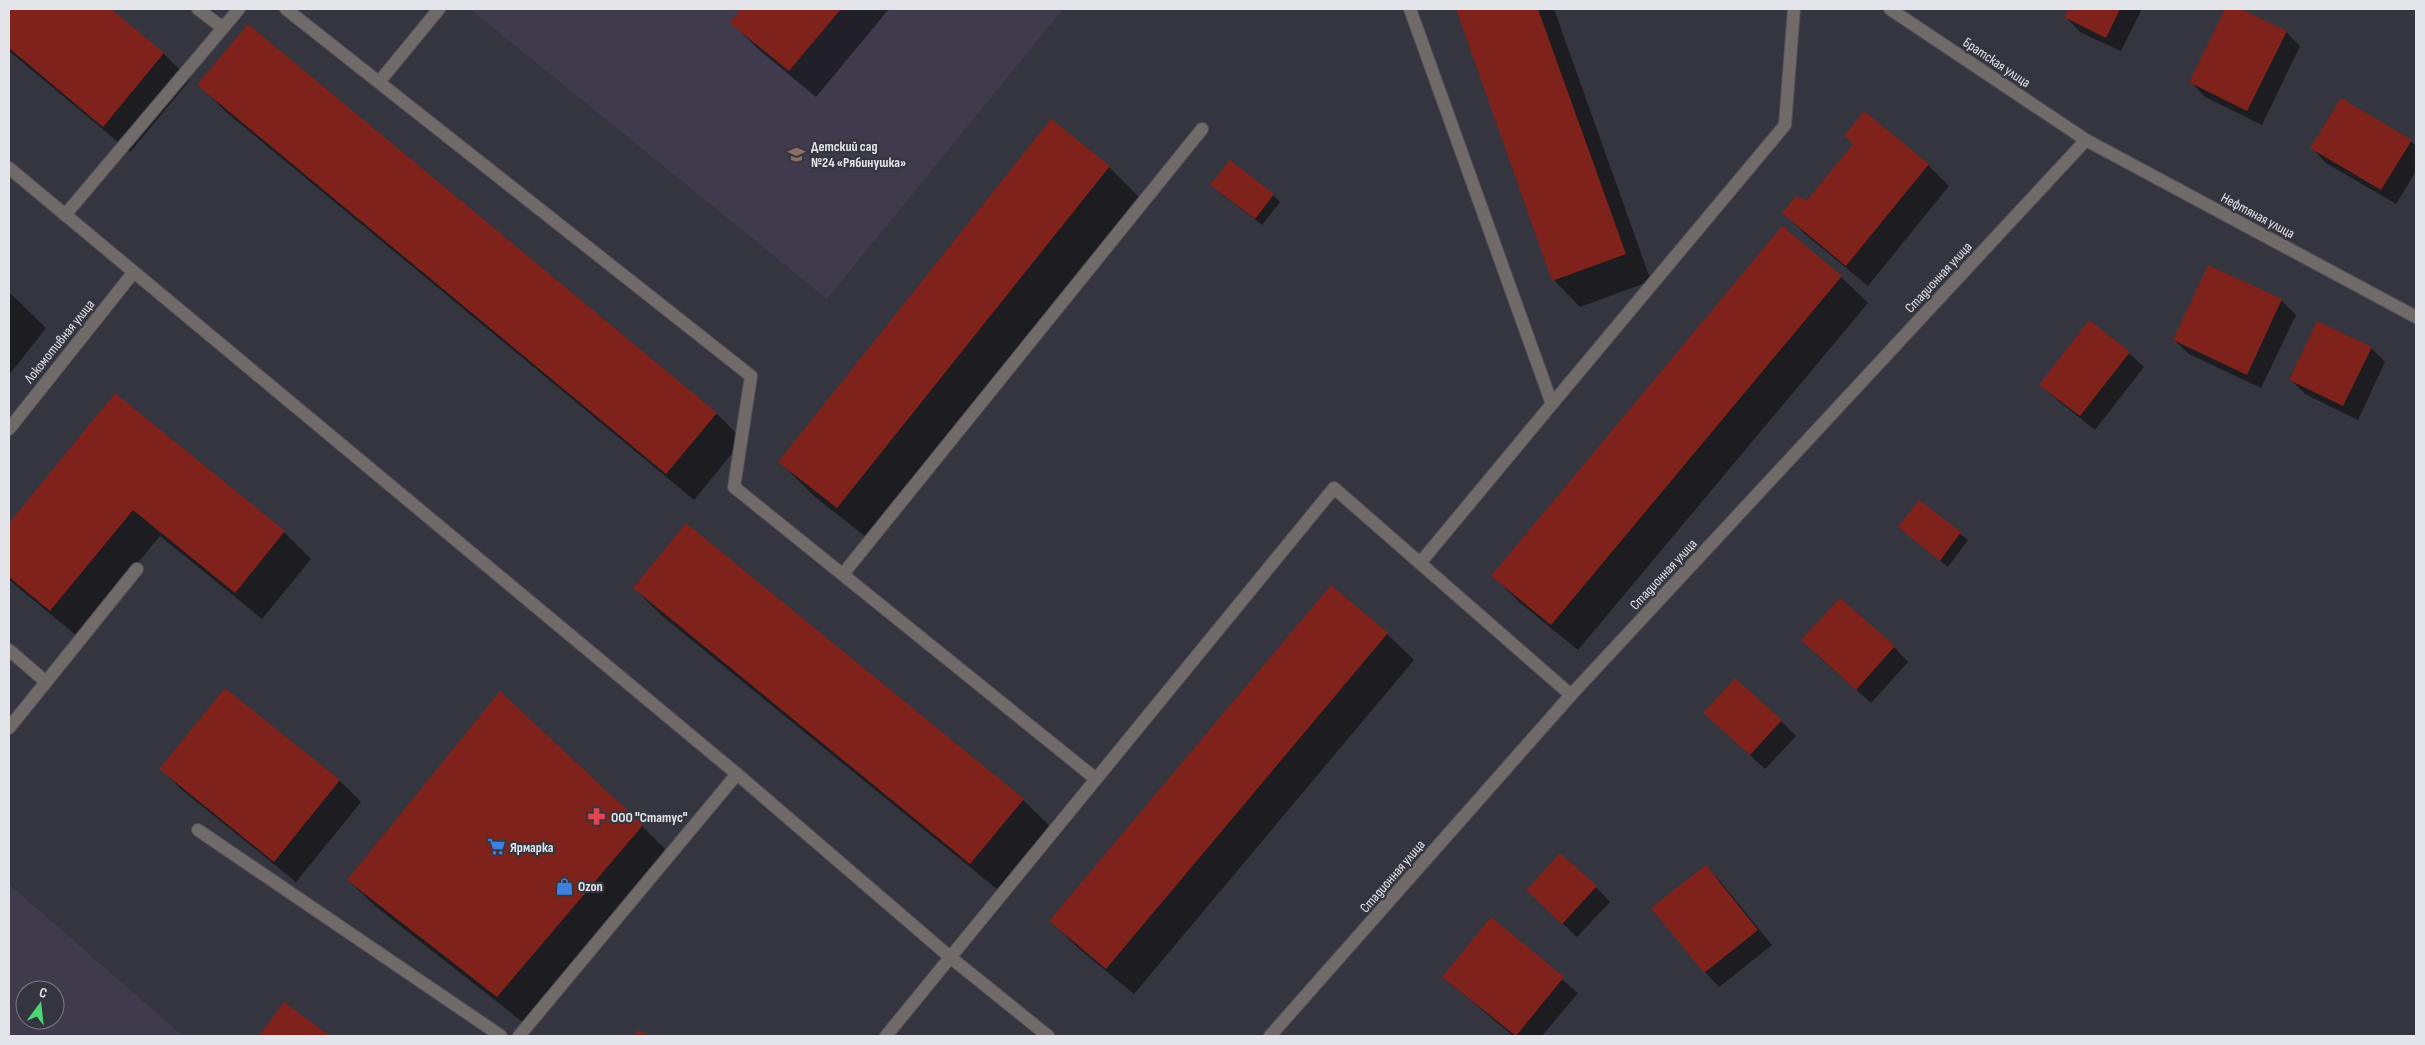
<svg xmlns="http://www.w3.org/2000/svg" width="2425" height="1045" font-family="'Sofia Sans Condensed',sans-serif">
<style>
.education{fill:#3f3a4c;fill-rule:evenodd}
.shadow{fill:#0007}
.building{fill:#7e221b}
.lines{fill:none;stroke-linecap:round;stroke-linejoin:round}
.lane-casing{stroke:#51515b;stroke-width:14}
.street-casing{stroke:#51515b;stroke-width:14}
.lane{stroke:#706a68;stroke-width:12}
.street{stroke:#706a68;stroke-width:12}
.labels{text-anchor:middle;stroke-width:4.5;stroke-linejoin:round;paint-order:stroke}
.street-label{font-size:14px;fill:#e4e4eb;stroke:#35353f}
.poi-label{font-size:14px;font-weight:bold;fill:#e4e4eb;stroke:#35353f;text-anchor:start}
</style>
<rect width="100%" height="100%" fill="#35353f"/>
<g class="education">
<polygon points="470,9 1063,9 827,299"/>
<path d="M 9,884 L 183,1036 L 9,1036 ZM 25,990 L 55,990 L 55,1020 L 25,1020 Z"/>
</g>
<g class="shadow">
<polygon points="9,9 109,9 164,54 190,80 130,152 9,51"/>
<polygon points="743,9 889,9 816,97 758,49 732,23"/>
<polygon points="1457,9 1554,9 1651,281 1580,307 1554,280"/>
<polygon points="2070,9 2142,9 2121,51 2080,32 2066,17"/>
<polygon points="2227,9 2239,9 2286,32 2300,46 2262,125 2205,97 2191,82"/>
<polygon points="248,26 717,414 743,440 694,500 226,112 199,85"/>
<polygon points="1864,113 1928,165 1949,186 1868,286 1805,234 1784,213 1807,202 1854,145"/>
<polygon points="2411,141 2416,146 2416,171 2396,204 2326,163 2312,148"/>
<polygon points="1109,167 1143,201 871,541 814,496 780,462"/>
<polygon points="1219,192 1273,195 1280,202 1262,225"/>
<polygon points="1841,277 1868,303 1578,650 1519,602 1493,576"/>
<polygon points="9,292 46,328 9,375"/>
<polygon points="2281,300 2296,315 2261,388 2189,354 2174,340"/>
<polygon points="2371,348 2385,362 2358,420 2305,394 2290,379"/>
<polygon points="2129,353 2144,367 2095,430 2056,399 2041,385"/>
<polygon points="115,395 284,532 311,559 262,619 160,536 77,636 9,580 9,525"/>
<polygon points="1919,502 1968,540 1948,567 1899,527"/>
<polygon points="634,588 1023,800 1050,826 998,890 661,615"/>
<polygon points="1387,634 1414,660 1134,994 1077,947 1051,921"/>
<polygon points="1894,647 1908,662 1871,703 1817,655"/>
<polygon points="225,690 340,781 361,802 296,882 182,790 161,769"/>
<polygon points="1705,713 1781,721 1796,736 1765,769"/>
<polygon points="642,826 668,852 524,1023 375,906 348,880"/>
<polygon points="1706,866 1720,881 1772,945 1719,987 1705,972"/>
<polygon points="1596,887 1610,902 1577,937 1542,904"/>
<polygon points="1491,919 1578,993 1542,1036 1513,1036 1443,977"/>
<polygon points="285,1004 327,1036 261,1036"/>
</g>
<g class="building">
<polygon points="9,9 111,9 164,53 103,127 9,48"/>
<polygon points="741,9 841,9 789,71 730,23"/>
<polygon points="1456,9 1538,9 1626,254 1552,281"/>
<polygon points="2069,9 2120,9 2106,38 2064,17"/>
<polygon points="2225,9 2241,9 2287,31 2247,111 2189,82"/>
<polygon points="248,24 717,413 666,474 197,85"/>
<polygon points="2341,98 2412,140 2381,190 2310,148"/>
<polygon points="1864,111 1929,164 1846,266 1782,213 1796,196 1807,200 1853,144 1844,136"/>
<polygon points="1051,119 1110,166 837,508 778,462"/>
<polygon points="1230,160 1274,194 1255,219 1210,185"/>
<polygon points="1782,226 1842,276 1551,625 1491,576"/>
<polygon points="2208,265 2282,299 2247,375 2173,340"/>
<polygon points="2089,320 2130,352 2080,416 2039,385"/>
<polygon points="2317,321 2372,347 2343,406 2289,380"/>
<polygon points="115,393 285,531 235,593 133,510 50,611 9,577 9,523"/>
<polygon points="1919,500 1961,532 1940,561 1898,527"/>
<polygon points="686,523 1024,799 970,864 633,588"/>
<polygon points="1331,585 1388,633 1106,969 1049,921"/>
<polygon points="1840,598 1895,646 1856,690 1801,640"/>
<polygon points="1735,678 1782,720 1750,755 1703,713"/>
<polygon points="225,688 340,780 274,862 159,769"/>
<polygon points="500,691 643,825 497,997 347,880"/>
<polygon points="1560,853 1597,886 1562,924 1526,890"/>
<polygon points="1706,865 1758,930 1704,973 1651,908"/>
<polygon points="1491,917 1564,977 1516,1036 1442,977"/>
<polygon points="284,1002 330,1036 259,1036"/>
<polygon points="639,1030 647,1036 634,1036"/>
</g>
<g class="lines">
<defs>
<g id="lane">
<polyline points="198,9 223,28"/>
<polyline points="286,9 751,376 734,487 1096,779"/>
<polyline points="1410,9 1552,404 1420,563"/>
<polyline points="379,82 439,9"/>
<polyline points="65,215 239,9"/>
<polyline points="1552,404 1785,125 1794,9"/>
<polyline points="843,574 1202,129"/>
<polyline points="9,650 46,682"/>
<polyline points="9,728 137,569"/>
<polyline points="198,830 501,1036"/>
<polyline points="519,1036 737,774"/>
<polyline points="886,1036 1334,488 1571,695"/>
</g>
<g id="street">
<polyline points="1890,9 2086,140 2416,317"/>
<polyline points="9,168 737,774 950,957 1048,1036"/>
<polyline points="9,429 133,273"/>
<polyline points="1270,1036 1571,695 2086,140"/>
</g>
</defs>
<use href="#lane" class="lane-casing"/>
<use href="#street" class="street-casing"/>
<use href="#lane" class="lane"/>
<use href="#street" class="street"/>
</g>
<defs>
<symbol id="school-bare" viewBox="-9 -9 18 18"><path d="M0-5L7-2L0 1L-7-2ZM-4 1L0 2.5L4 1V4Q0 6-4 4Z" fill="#8d6e63" stroke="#35353f" stroke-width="2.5" paint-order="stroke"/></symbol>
<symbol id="pharmacy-bare" viewBox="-9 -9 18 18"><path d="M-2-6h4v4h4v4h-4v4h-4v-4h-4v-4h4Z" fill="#e0444e" stroke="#35353f" stroke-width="2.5" paint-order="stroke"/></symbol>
<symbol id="supermarket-bare" viewBox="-9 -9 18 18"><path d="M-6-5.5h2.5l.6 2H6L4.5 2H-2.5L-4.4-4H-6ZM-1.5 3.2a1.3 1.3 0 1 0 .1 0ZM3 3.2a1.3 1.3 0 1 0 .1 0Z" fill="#3f7fe0" stroke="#35353f" stroke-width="2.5" paint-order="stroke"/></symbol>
<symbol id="shop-bare" viewBox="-9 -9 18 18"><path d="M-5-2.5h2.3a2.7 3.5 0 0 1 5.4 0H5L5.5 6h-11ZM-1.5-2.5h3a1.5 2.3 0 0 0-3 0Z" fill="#3f7fe0" stroke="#35353f" stroke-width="2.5" paint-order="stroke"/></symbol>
</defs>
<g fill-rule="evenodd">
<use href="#school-bare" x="784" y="142" width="25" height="25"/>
<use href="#pharmacy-bare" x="584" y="804" width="25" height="25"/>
<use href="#supermarket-bare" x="484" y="834" width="25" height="25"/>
<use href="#shop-bare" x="552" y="874" width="25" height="25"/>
</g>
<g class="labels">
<g class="street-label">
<text transform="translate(1997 62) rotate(34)" y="5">Братская улица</text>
<text transform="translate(2258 215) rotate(28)" y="5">Нефтяная улица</text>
<text transform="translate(1938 277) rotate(-47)" y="5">Стадионная улица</text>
<text transform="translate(59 341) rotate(-51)" y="5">Локомотивная улица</text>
<text transform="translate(1663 574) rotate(-47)" y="5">Стадионная улица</text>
<text transform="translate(1392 876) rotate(-49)" y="5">Стадионная улица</text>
</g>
<g class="poi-label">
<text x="811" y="151">Детский сад<tspan x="811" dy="16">№24 «Рябинушка»</tspan></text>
<text x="611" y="822">ООО "Статус"</text>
<text x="510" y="852">Ярмарка</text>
<text x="578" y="891">Ozon</text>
</g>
</g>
<rect width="2425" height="1045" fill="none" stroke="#e4e4eb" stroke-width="20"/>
<g transform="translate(40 1005) rotate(15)"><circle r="24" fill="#35353f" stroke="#7b7b84"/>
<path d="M0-4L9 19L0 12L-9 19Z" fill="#4cd676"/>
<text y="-8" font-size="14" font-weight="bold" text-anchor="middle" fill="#e4e4eb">С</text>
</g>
</svg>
